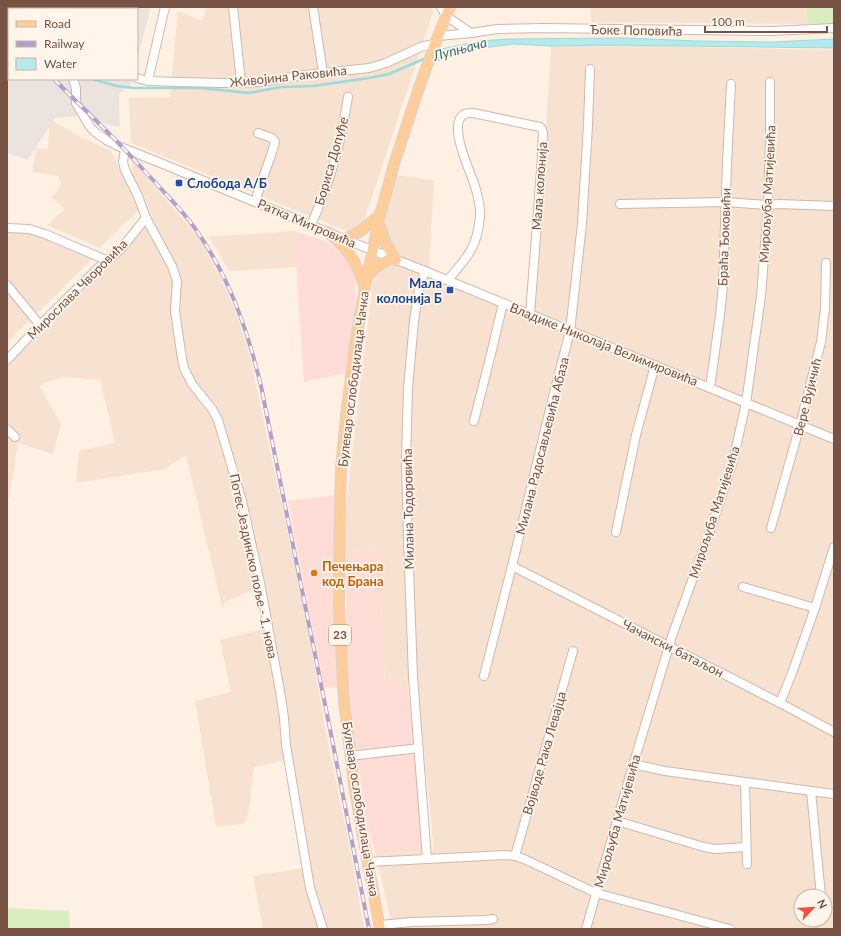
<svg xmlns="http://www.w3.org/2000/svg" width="841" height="936" font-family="Lato,sans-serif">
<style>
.residential{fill:#f7e1d0;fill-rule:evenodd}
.commercial{fill:#ffddd6}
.industrial{fill:#ede3de}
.green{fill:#d8eebf}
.water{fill:#b5e9ea;stroke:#9adbdd}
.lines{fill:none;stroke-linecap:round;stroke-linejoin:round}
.stream{stroke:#9adbdd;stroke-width:2.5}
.minor-casing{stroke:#d3b8aa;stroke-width:10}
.major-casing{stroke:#dcd2cf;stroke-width:12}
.minor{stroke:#fff;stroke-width:8}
.major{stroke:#ffcd99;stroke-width:10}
.rail-casing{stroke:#b1a0c9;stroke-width:4}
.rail{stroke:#fff5eb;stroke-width:2.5;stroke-dasharray:8;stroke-linecap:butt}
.transit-dot{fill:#1a4fb4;stroke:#fff5eb;stroke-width:1.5}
.food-dot{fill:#e8710a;stroke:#fff5eb;stroke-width:1.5}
.labels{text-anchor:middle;stroke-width:3.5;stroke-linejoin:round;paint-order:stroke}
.shield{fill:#fff5eb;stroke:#a18378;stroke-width:1}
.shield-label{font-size:12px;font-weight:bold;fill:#795246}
.street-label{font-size:13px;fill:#795246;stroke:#fff5eb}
.transit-label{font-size:13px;font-weight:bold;fill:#164399;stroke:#fff5eb;text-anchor:start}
.food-label{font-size:13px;font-weight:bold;fill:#c56008;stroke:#fff5eb;text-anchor:start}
.water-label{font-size:14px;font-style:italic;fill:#357679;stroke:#fff5eb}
</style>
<rect width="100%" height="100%" fill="#fef0e2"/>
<g class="residential">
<polygon points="206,7 432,7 433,12 359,236 131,143 129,98 170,98 178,11 203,21"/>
<polygon points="591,7 806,7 808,24 591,22"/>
<path d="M 606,45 L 834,50 L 834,929 L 393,929 L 376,855 L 434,850 L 417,680 L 385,684 L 379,550 L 345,552 L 346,508 L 362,370 L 375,268 L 395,175 L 434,180 L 429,270 L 535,316 L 551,46 ZM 801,896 L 825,896 L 825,920 L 801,920 Z"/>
<polygon points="50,119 77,135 111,151 138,206 138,211 115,232 100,248 73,236 47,225 65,209 51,197 57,191 61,184 58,176 33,172 36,148 48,149"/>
<polygon points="133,161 199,238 219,274 236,312 250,357 306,618 325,728 351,854 364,929 263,929 253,876 303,868 286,760 254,767 249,810 245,823 216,827 195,701 231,692 220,640 264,629 256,589 227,601 222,606 186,455 164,469 76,483 79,451 115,443 100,380 63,377 43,383 40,387 61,424 53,454 18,443 9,499 7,498 7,367 104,265 130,242 152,215 131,171"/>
<polygon points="7,228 23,228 94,257 57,294 16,333 7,344"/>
<polygon points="294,231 297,267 229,271 209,237"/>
</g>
<g class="commercial">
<polygon points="294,231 327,242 351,262 356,276 354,328 346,373 304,382"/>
<polygon points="335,495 339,687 324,688 288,501"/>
<polygon points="379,550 385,684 407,681 419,788 422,851 376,855 368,828 353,734 347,643 345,552"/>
</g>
<polygon class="industrial" points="7,7 151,7 137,60 137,9 9,9 9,79 132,79 131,84 119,94 120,127 109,125 85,116 55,118 28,160 7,153"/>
<g class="green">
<polygon points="806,7 834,7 834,25 808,24"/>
<polygon points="7,908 69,911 70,929 7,929"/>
</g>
<polygon class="water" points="625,38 696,41 773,42 834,39 834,48 606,45 551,46 513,44 467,50 438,61 442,49 479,41 509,39"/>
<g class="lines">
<g class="stream">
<polyline points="7,18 9,21"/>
<polyline points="92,79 117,86 134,88 201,88 249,93 281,87 313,86 369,78 389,74 426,58"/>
</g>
<defs>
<g id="minor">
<polyline points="233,7 241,82"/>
<polyline points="313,7 323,73"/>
<polyline points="441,7 446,16 471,33"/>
<polyline points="438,36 471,33 497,29 544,28 772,31 834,28"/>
<polyline points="137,78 148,81 179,82 222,83 261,82 305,75 369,68 386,63 423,46 435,44"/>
<polyline points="73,79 76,88 76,103 90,127 95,132 106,140 118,146 163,164 344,239 425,271 834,439"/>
<polyline points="148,81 165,7"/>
<polyline points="125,149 123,162 125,170 138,196 146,218 172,266 177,281 175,311 182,359 184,368 192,384 212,409 218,420 242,501 260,583 280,691 284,718 286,745 310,888 323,929"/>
<polyline points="255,201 272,152 275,142 272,138 258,133"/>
<polyline points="620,204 725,202 768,205 779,204 834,206"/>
<path d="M 311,225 C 316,214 320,204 324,193 C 336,162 343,129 348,97"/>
<polyline points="7,228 29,229 45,234 106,260"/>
<polyline points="425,271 419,289 414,321 408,388 406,461 408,541 413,677 427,859"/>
<path d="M 448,280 C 456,270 466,260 472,248 C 477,239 479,226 480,216 C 481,205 477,193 474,183 C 469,169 441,110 473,113 L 540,127 L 542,129 L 543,133 L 541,171 L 530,314"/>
<polyline points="7,285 40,325"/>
<polyline points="7,360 40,325 98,268 120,250 146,218"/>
<polyline points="710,388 720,315 723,285 727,163 731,84"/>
<polyline points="474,421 491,354 503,303"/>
<polyline points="7,429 15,437"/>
<polyline points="771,528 800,425 821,342 825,308 826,263"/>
<polyline points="616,532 636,435 655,365"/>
<polyline points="512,566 780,703 834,732"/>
<polyline points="743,587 815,608"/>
<polyline points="573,651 515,856 524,859 596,893 730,929"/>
<polyline points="484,676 512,566 553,397 570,331 582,224 588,125 590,69"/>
<polyline points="780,703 792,673 815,608 834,547"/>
<polyline points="350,756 419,748"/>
<polyline points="633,764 665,771 745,782"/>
<polyline points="811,791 821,896"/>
<polyline points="617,821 704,847 715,849 746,847"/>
<polyline points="368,862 505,855 515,856"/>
<polyline points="747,864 745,782 811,791 834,794"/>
<polyline points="380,925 412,922 487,920 493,919"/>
<polyline points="586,929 631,772 672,636 710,531 733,461 746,403 761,296 768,205 770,136 770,82"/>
</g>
<g id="major">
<polyline points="378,221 386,244 396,260"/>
<path d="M 328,232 C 336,240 346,248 352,258 C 358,267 361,277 365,287"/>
<path d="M 344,239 C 361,233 366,226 380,215"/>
<polyline points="367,277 375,268 391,258"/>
<polyline points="380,929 360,820 354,784 344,701 339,606 340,504 341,469 346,416 356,339 365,287 380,215 395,161 420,85 438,36 450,7"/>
</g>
</defs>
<use href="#minor" class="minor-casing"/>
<use href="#major" class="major-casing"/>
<use href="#minor" class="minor"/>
<use href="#major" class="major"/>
<defs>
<g id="rail">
<polyline points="7,28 9,31"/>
<path d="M 54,79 C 77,103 102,125 125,150 C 135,160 144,171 154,181 C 167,196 182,210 194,227 C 229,276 247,328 261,386 L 330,729 L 369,929"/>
</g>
</defs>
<use href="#rail" class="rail-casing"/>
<use href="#rail" class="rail"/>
</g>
<g class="transit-dot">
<rect x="175" y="179" width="8" height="8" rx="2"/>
<rect x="446" y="286" width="8" height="8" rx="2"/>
</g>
<circle class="food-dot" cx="314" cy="573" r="4"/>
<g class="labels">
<rect class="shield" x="329" y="625" width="22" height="20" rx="3"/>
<g class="shield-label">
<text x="340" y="639">23</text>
</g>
<g class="street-label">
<text transform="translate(636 30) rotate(1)" y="5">Ђоке Поповића</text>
<text transform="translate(288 76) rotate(-6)" y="5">Живојина Раковића</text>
<text transform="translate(331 161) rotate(-74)" y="5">Бориса Допуђе</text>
<text transform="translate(539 186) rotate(-86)" y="5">Мала колонија</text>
<text transform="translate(767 194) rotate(-87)" y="5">Мирољуба Матијевића</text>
<text transform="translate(307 223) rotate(23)" y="5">Ратка Митровића</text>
<text transform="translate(724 237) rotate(-88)" y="5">Браћа Ђоковићи</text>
<text transform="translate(77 289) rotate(-45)" y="5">Мирослава Чворовића</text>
<text transform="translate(604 344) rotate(22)" y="5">Владике Николаја Велимировића</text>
<text transform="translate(353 379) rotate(-83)" y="5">Булевар ослободилаца Чачка</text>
<text transform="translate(807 397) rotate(-76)" y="5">Вере Вујичић</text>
<text transform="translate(542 446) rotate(-76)" y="5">Милана Радосављевића Абаза</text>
<text transform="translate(408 509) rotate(-91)" y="5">Милана Тодоровића</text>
<text transform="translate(714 512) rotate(-72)" y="5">Мирољуба Матијевића</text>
<text transform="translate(254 566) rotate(78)" y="5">Потес Јездинско поље - 1. нова</text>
<text transform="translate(673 648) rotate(27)" y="5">Чачански батаљон</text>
<text transform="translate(544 753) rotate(-74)" y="5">Војводе Рака Левајца</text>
<text transform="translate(361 809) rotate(81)" y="5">Булевар ослободилаца Чачка</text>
<text transform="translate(617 821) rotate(-74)" y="5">Мирољуба Матијевића</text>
</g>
<g class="transit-label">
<text x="187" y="188">Слобода А/Б</text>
<text x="442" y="288" text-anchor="end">Мала<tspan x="442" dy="15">колонија Б</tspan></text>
</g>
<g class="food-label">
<text x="322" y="571">Печењара<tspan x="322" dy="15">код Брана</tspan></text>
</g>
<g class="water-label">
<text transform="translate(460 49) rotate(-15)" y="5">Лупњача</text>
</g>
</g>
<rect width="841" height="936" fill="none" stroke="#795246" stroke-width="16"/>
<rect x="8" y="8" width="130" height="72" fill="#fff5eb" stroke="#c9b4a9"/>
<rect x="16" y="21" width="20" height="6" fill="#ffcd99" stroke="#c9b4a9"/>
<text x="44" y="28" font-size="12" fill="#795246">Road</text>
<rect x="16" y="41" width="20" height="6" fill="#b1a0c9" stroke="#c9b4a9"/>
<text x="44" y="48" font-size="12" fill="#795246">Railway</text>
<rect x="16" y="58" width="20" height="12" fill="#b5e9ea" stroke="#c9b4a9"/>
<text x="44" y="68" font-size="12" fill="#795246">Water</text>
<g transform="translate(813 908) rotate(65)"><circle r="19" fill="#fff5eb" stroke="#c9b4a9"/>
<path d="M0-3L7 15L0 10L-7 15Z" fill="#f54e3b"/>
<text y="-6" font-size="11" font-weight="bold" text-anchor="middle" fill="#795246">N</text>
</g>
<path d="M705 26v6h122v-6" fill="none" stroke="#795246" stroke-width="2"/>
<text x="711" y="26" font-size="12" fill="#795246" stroke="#fff5eb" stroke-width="3" paint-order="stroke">100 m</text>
</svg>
